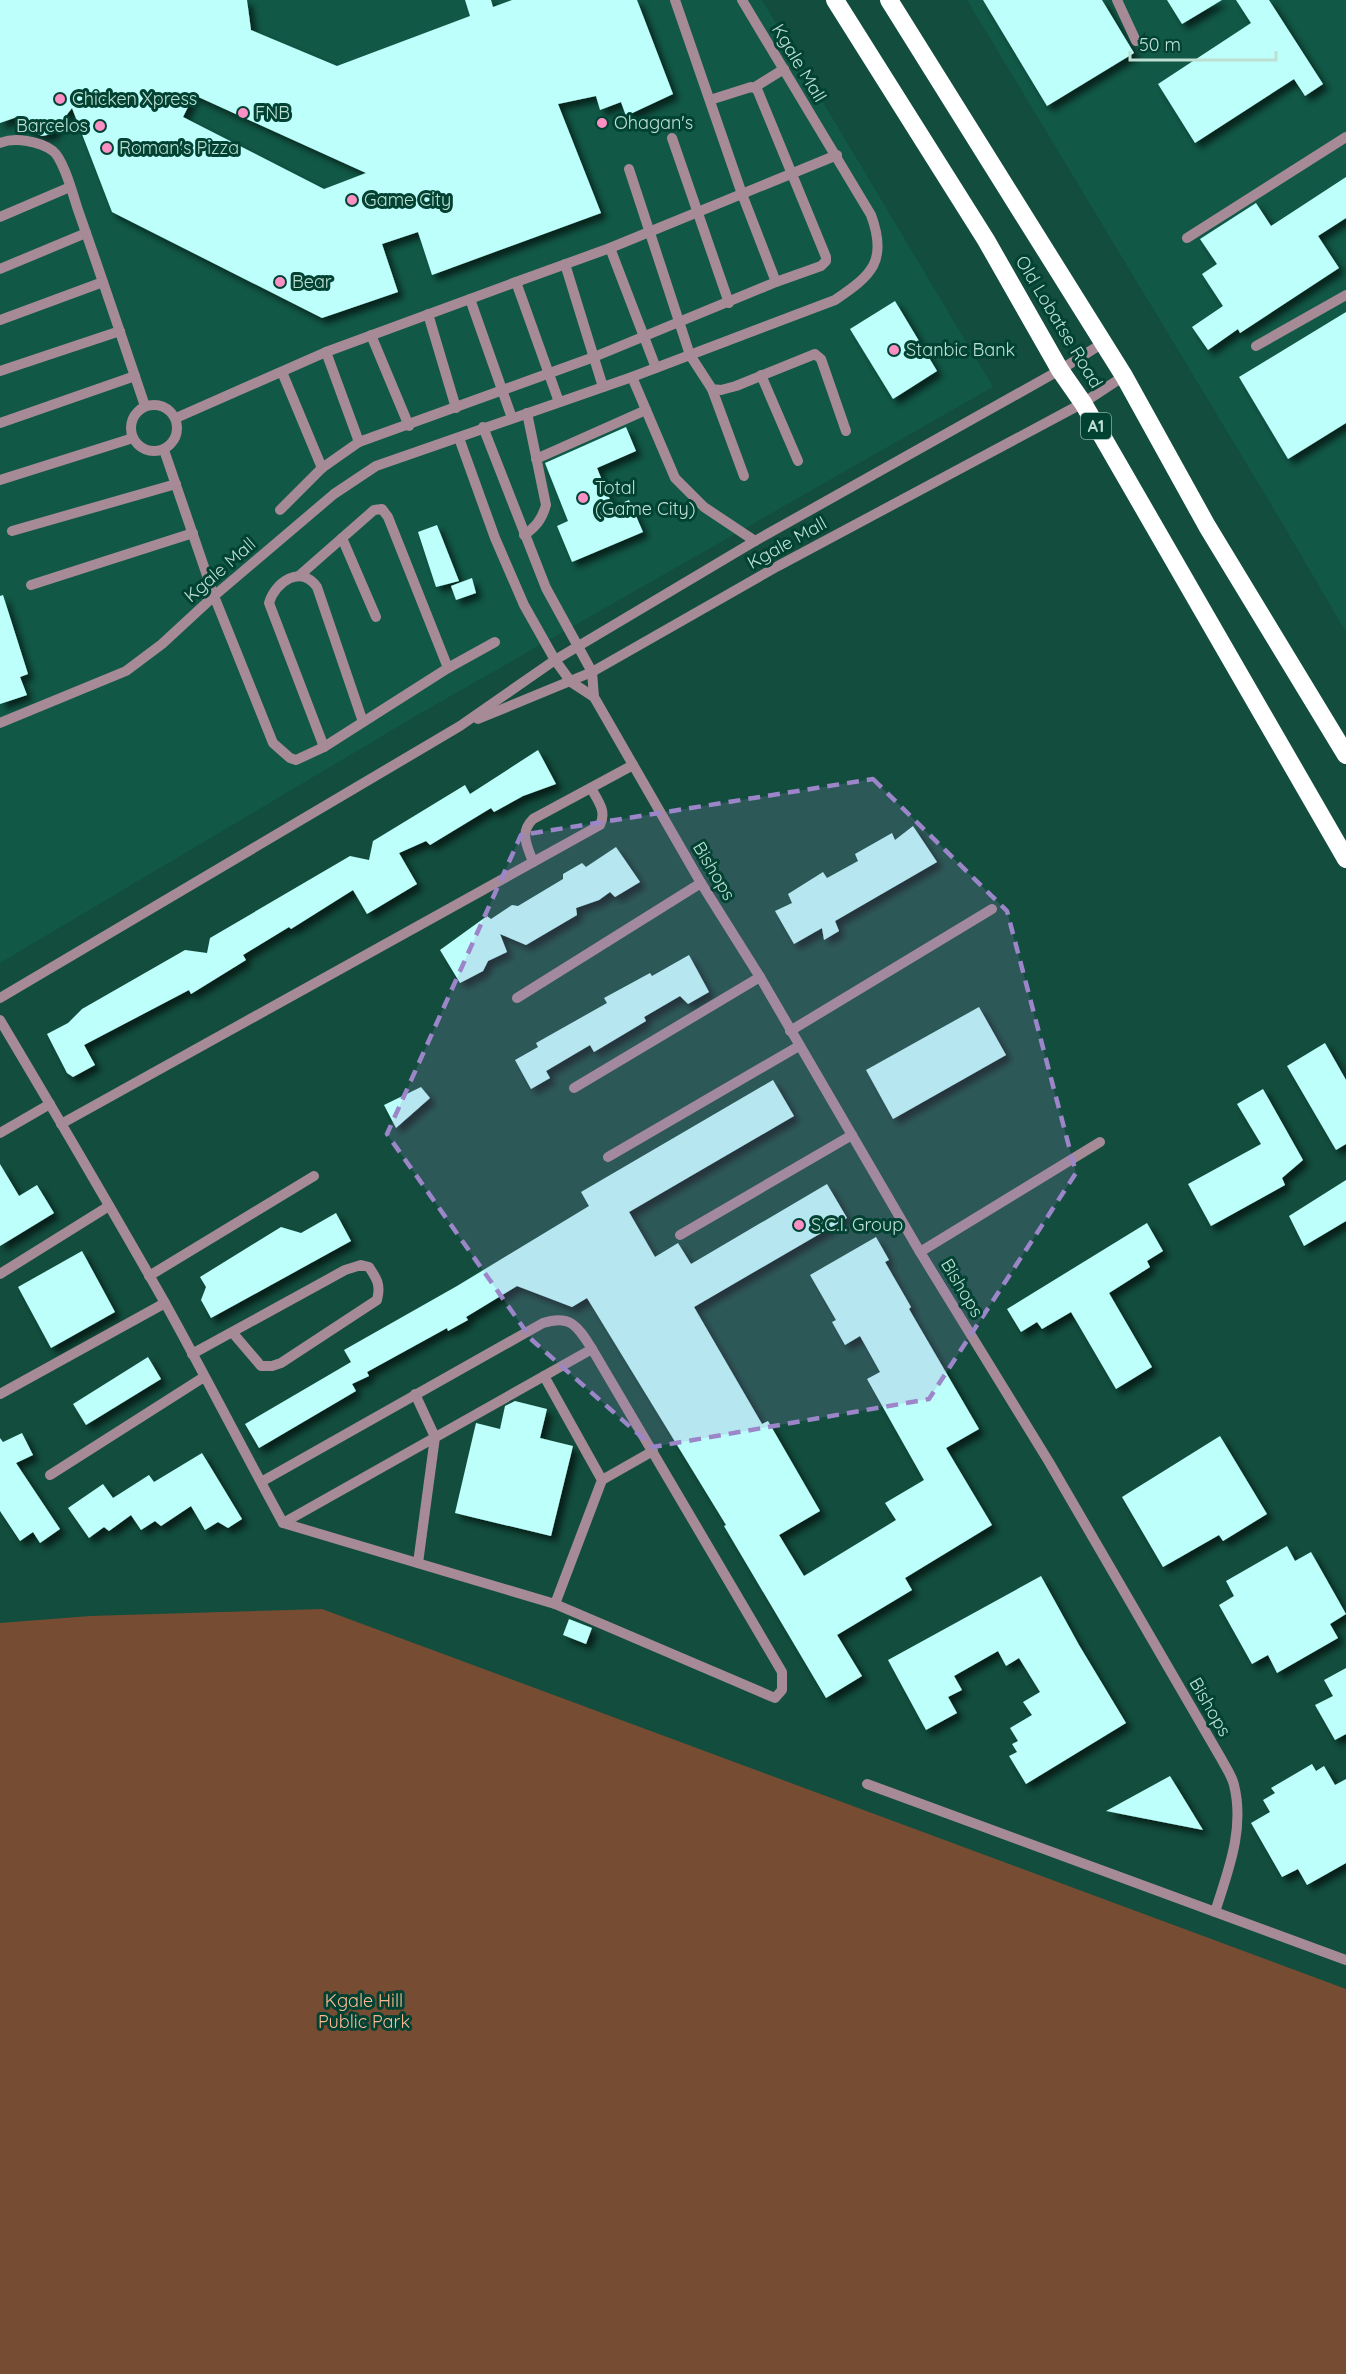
<svg xmlns="http://www.w3.org/2000/svg" width="1346" height="2374" font-family="Quicksand,sans-serif">
<style>
.built{fill:#115846}
.green{fill:#764c33}
.building{fill:#bdfffb;fill-rule:evenodd;filter:url(#shadow)}
.lines{fill:none;stroke-linecap:round;stroke-linejoin:round}
.minor{stroke:#a68a96;stroke-width:10}
.highway{stroke:#fff;stroke-width:18}
.marked{fill:#9c86c9;fill-opacity:0.2;stroke:#9c86c9;stroke-width:4.5;stroke-dasharray:12 8;stroke-linejoin:round}
.poi-dot{fill:#fc8fc3;stroke:#014233;stroke-width:2}
.labels{text-anchor:middle;stroke-width:6;stroke-linejoin:round;paint-order:stroke}
.shield{fill:#014233;stroke:#85b1a3;stroke-width:1.5}
.shield-label{font-size:16px;font-weight:bold;fill:#bde0d3}
.street-label{font-size:18px;fill:#bde0d3;stroke:#014233}
.poi-label{font-size:18px;fill:#bde0d3;stroke:#014233;text-anchor:start}
.park-label{font-size:18px;fill:#fdb890;stroke:#014233}
</style>
<defs>
<filter id="shadow"><feDropShadow dx="5.5" dy="5.5" stdDeviation="3" flood-color="#0009"/></filter>
</defs>
<rect width="100%" height="100%" fill="#124d3d"/>
<g class="built">
<polygon points="0,0 762,0 993,387 426,710 0,963"/>
<polygon points="967,0 1346,0 1346,632 1278,516"/>
</g>
<polygon class="green" points="322,1609 1346,1989 1346,2374 0,2374 0,1623 90,1616"/>
<g class="building">
<path d="M 0,0 L 247,0 L 251,30 L 337,66 L 470,16 L 465,0 L 491,0 L 493,7 L 512,0 L 637,0 L 673,94 L 626,116 L 621,102 L 600,110 L 596,96 L 558,104 L 601,213 L 432,275 L 418,232 L 382,244 L 398,292 L 322,318 L 112,212 L 72,108 L 52,134 L 42,136 L 32,131 L 17,117 L 0,123 ZM 194,95 L 366,173 L 324,189 L 183,117 Z"/>
<polygon points="983,0 1102,0 1134,53 1047,106"/>
<polygon points="1167,0 1222,0 1182,24"/>
<polygon points="1236,0 1269,0 1323,84 1305,96 1294,79 1195,143 1158,84 1251,23"/>
<polygon points="1346,177 1346,218 1318,236 1339,268 1240,333 1238,329 1208,350 1192,327 1223,306 1202,274 1217,264 1200,239 1256,203 1271,226"/>
<polygon points="895,301 937,371 893,399 850,329"/>
<polygon points="1346,312 1346,423 1288,459 1239,377"/>
<polygon points="626,427 636,451 597,468 613,507 629,500 643,532 572,562 557,526 568,521 545,463"/>
<polygon points="437,525 459,581 436,587 418,532"/>
<polygon points="472,578 476,593 456,600 451,586"/>
<polygon points="3,595 28,674 20,677 27,695 0,704 0,596"/>
<polygon points="538,750 556,784 523,796 494,812 491,808 430,845 426,841 399,853 417,884 367,914 353,890 291,929 289,927 243,955 246,960 191,994 189,990 84,1045 95,1065 73,1077 67,1073 47,1034 68,1023 82,1009 185,950 207,953 210,938 350,856 369,860 373,841 465,785 470,794"/>
<polygon points="913,826 937,862 835,921 839,931 824,940 822,928 794,944 775,911 792,903 788,894 823,872 827,878 858,861 855,854 892,833 895,840"/>
<polygon points="616,847 640,882 615,897 610,892 599,900 576,908 577,915 526,945 500,934 507,952 488,961 483,971 460,983 440,950 487,916 491,919 512,905 518,906 563,879 563,874 582,863 586,867"/>
<polygon points="689,955 709,992 688,1004 680,996 644,1017 646,1021 594,1052 590,1045 546,1071 550,1078 531,1089 515,1060 538,1047 536,1043 607,1003 604,998 650,973 652,976"/>
<polygon points="979,1007 1006,1055 893,1119 866,1070"/>
<polygon points="1325,1043 1346,1080 1346,1144 1336,1150 1287,1066"/>
<polygon points="773,1080 794,1116 629,1212 655,1257 678,1243 691,1264 827,1184 847,1218 694,1307 762,1424 768,1421 820,1511 779,1535 804,1576 896,1520 885,1503 924,1480 867,1379 880,1372 860,1336 845,1345 832,1322 836,1320 810,1275 876,1237 889,1260 885,1262 911,1307 909,1309 979,1429 946,1448 992,1525 905,1578 912,1590 837,1635 862,1676 826,1698 724,1526 726,1525 587,1298 572,1307 517,1286 466,1317 468,1320 448,1331 447,1328 367,1372 369,1376 352,1384 356,1391 259,1448 245,1424 351,1362 344,1350 457,1286 589,1206 581,1192"/>
<polygon points="421,1087 430,1098 396,1128 384,1105"/>
<polygon points="1263,1089 1303,1160 1282,1178 1285,1185 1211,1226 1188,1184 1261,1144 1237,1104"/>
<polygon points="0,1164 19,1196 37,1185 54,1213 0,1246"/>
<polygon points="1346,1180 1346,1221 1304,1246 1289,1216"/>
<polygon points="336,1213 351,1241 211,1318 201,1300 206,1287 200,1277 281,1227 301,1233"/>
<polygon points="1147,1223 1163,1251 1147,1261 1150,1267 1109,1293 1152,1367 1116,1389 1071,1312 1042,1329 1037,1322 1021,1332 1007,1309"/>
<polygon points="82,1251 115,1312 51,1348 18,1287"/>
<polygon points="148,1357 161,1379 86,1425 73,1404"/>
<polygon points="515,1401 547,1409 540,1438 573,1446 551,1536 455,1513 476,1423 500,1429 505,1406"/>
<polygon points="22,1433 33,1455 16,1463 60,1529 40,1543 33,1532 20,1541 0,1511 0,1438 3,1442"/>
<polygon points="1220,1436 1267,1514 1223,1541 1219,1535 1163,1567 1122,1497"/>
<polygon points="202,1453 242,1519 228,1528 218,1522 205,1530 191,1506 161,1526 155,1521 141,1530 131,1515 109,1531 104,1527 89,1538 68,1508 103,1484 113,1498 149,1475 154,1482"/>
<polygon points="1287,1546 1295,1561 1311,1552 1346,1614 1330,1624 1338,1638 1277,1673 1268,1655 1252,1664 1219,1605 1234,1596 1226,1581"/>
<polygon points="1041,1576 1079,1645 1126,1723 1026,1784 1009,1756 1017,1752 1012,1744 1018,1741 1010,1728 1032,1715 1023,1702 1040,1692 1019,1658 1006,1666 998,1651 954,1676 962,1690 948,1697 957,1713 926,1730 888,1660"/>
<polygon points="569,1619 592,1628 586,1644 563,1635"/>
<polygon points="1346,1668 1346,1734 1335,1740 1315,1705 1333,1696 1324,1680"/>
<polygon points="1312,1764 1316,1771 1324,1766 1335,1785 1346,1779 1346,1863 1307,1885 1298,1869 1282,1877 1251,1823 1270,1812 1263,1800 1275,1793 1271,1788"/>
<polygon points="1170,1776 1203,1830 1106,1811"/>
</g>
<g class="lines">
<g class="minor">
<polyline points="675,0 742,194 776,282"/>
<polyline points="1117,0 1136,41"/>
<polyline points="755,87 784,69"/>
<polyline points="672,138 729,303"/>
<path d="M 0,143 C 14,137 40,141 53,151 C 64,160 73,195 78,210 C 101,275 123,341 145,406"/>
<polyline points="629,169 690,355 712,389 721,390 736,386 815,354 821,359 846,431"/>
<polyline points="0,217 70,187"/>
<polyline points="1187,238 1346,137"/>
<polyline points="610,248 656,368"/>
<polyline points="565,264 603,387"/>
<polyline points="0,269 86,233"/>
<polyline points="516,282 610,248 837,155"/>
<polyline points="470,299 512,418"/>
<polyline points="428,314 456,408"/>
<polyline points="0,320 103,282"/>
<polyline points="371,335 409,426"/>
<polyline points="1256,346 1346,295"/>
<polyline points="326,352 359,442"/>
<polyline points="0,371 120,331"/>
<polyline points="282,372 322,468"/>
<polyline points="761,375 798,461"/>
<polyline points="632,377 675,478 704,507 755,541"/>
<polyline points="712,389 744,476"/>
<circle cx="154" cy="428" r="23"/>
<polyline points="176,418 326,352 516,282 559,402"/>
<polyline points="0,423 135,376"/>
<path d="M 483,427 L 546,588 L 592,672 L 594,697 L 701,883 L 760,977 L 920,1252 L 1049,1462 L 1222,1760 C 1226,1768 1232,1776 1234,1785 C 1245,1829 1228,1871 1215,1912"/>
<polyline points="459,438 495,538 524,605 555,660 571,682 594,697"/>
<polyline points="164,450 214,596 273,743 290,758 296,760 324,747 448,668 495,642"/>
<polyline points="536,459 646,410"/>
<polyline points="0,480 133,438"/>
<polyline points="280,510 322,468 359,442 594,357 776,282 821,266 826,261 826,257 757,89 751,87 710,100"/>
<polyline points="12,531 176,484"/>
<path d="M 524,535 C 536,527 542,519 546,505 L 527,413"/>
<polyline points="342,538 376,617"/>
<polyline points="300,575 374,510 382,509 388,517 448,668"/>
<polyline points="31,585 193,533"/>
<polyline points="478,719 592,672 778,566 1083,403 1124,376"/>
<path d="M 0,723 L 126,671 L 162,644 L 214,596 L 334,494 L 376,466 L 632,377 L 835,300 C 872,275 888,261 871,215 L 742,0"/>
<path d="M 324,747 L 269,603 C 275,582 301,564 317,587 L 363,722"/>
<path d="M 533,862 C 527,845 519,833 533,819 L 633,765"/>
<polyline points="0,998 460,726 555,660 755,541 1060,370 1103,343"/>
<polyline points="517,998 701,883"/>
<path d="M 0,1020 C 56,1114 111,1208 165,1303 C 205,1375 243,1450 283,1523 L 555,1604 L 775,1698 L 782,1690 L 782,1672 L 592,1349 C 578,1327 571,1314 543,1323 L 261,1482"/>
<polyline points="790,1031 992,909"/>
<polyline points="574,1088 760,977"/>
<path d="M 61,1124 L 600,825 C 607,811 598,801 591,788"/>
<polyline points="0,1133 50,1104"/>
<polyline points="608,1157 799,1046"/>
<polyline points="680,1235 852,1135"/>
<polyline points="920,1252 1100,1142"/>
<polyline points="0,1274 109,1206"/>
<polyline points="149,1276 314,1176"/>
<path d="M 192,1354 L 345,1270 L 361,1265 L 369,1267 C 377,1279 381,1285 377,1300 L 281,1363 L 272,1366 L 261,1366 L 232,1332"/>
<polyline points="544,1376 602,1480 555,1604"/>
<polyline points="0,1394 165,1303"/>
<polyline points="415,1394 435,1437 418,1563"/>
<polyline points="50,1475 204,1377"/>
<polyline points="602,1480 653,1451"/>
<polyline points="283,1523 592,1349"/>
<polyline points="867,1784 1346,1960"/>
</g>
<g class="highway">
<polyline points="835,0 986,240 1060,370 1083,403 1346,859"/>
<polyline points="889,0 1124,376 1207,526 1346,755"/>
</g>
</g>
<path class="marked" d="M 873,779 L 1007,911 L 1076,1173 L 929,1399 L 653,1447 L 532,1340 L 387,1134 L 521,835 Z"/>
<g class="poi-dot">
<circle cx="60" cy="99" r="6"/>
<circle cx="243" cy="113" r="6"/>
<circle cx="602" cy="123" r="6"/>
<circle cx="100" cy="126" r="6"/>
<circle cx="107" cy="148" r="6"/>
<circle cx="352" cy="200" r="6"/>
<circle cx="280" cy="282" r="6"/>
<circle cx="894" cy="350" r="6"/>
<circle cx="583" cy="498" r="6"/>
<circle cx="799" cy="1225" r="6"/>
</g>
<g class="labels">
<rect class="shield" x="1081" y="413" width="30" height="26" rx="4.5"/>
<g class="shield-label">
<text x="1096" y="432">A1</text>
</g>
<g class="street-label">
<text transform="translate(799 63) rotate(59)" y="6">Kgale Mall</text>
<text transform="translate(1059 322) rotate(59)" y="6">Old Lobatse Road</text>
<text transform="translate(787 543) rotate(-29)" y="6">Kgale Mall</text>
<text transform="translate(220 570) rotate(-41)" y="6">Kgale Mall</text>
<text transform="translate(714 871) rotate(59)" y="6">Bishops</text>
<text transform="translate(962 1288) rotate(59)" y="6">Bishops</text>
<text transform="translate(1210 1707) rotate(60)" y="6">Bishops</text>
</g>
<g class="poi-label">
<text x="72" y="105">Chicken Xpress</text>
<text x="255" y="119">FNB</text>
<text x="614" y="129">Ohagan's</text>
<text x="88" y="132" text-anchor="end">Barcelos</text>
<text x="119" y="154">Roman's Pizza</text>
<text x="364" y="206">Game City</text>
<text x="292" y="288">Bear</text>
<text x="906" y="356">Stanbic Bank</text>
<text x="595" y="494">Total<tspan x="595" dy="21">(Game City)</tspan></text>
<text x="811" y="1231">S.C.I. Group</text>
</g>
<g class="park-label">
<text x="364" y="2007">Kgale Hill<tspan x="364" dy="21">Public Park</tspan></text>
</g>
</g>
<path d="M1130 51v9h146v-9" fill="none" stroke="#bde0d3" stroke-width="3"/>
<text x="1139" y="51" font-size="18" fill="#bde0d3" stroke="#014233" stroke-width="4.5" paint-order="stroke">50 m</text>
</svg>
